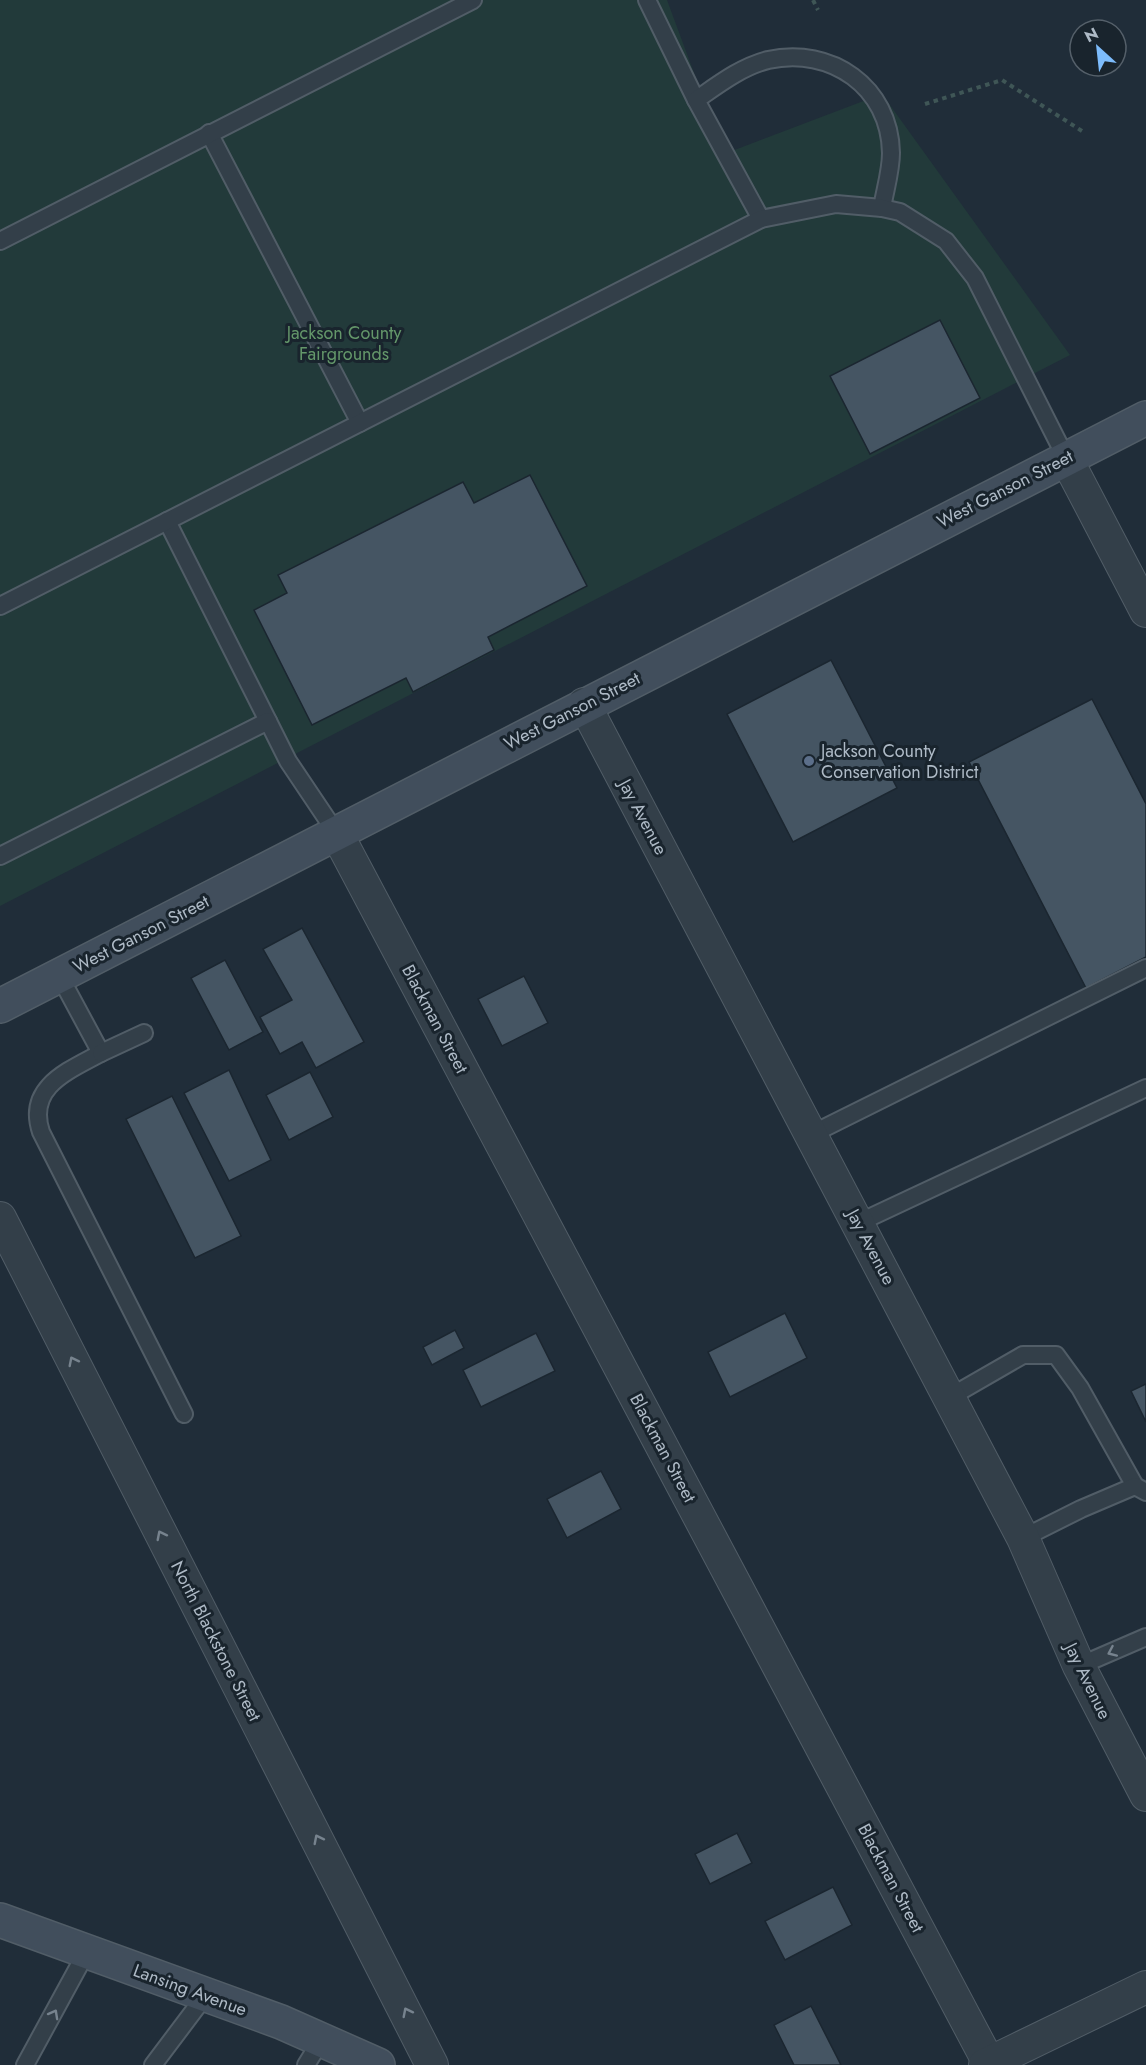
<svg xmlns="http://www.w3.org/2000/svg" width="1146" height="2065" font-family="Jost,sans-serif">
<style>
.green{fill:#223a3a}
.building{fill:#455563;stroke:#1b2630;stroke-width:1.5}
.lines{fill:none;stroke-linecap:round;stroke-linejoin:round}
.lane-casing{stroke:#515d67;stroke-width:20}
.street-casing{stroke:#515d67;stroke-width:34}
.secondary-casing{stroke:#515d67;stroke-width:36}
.path{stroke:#3f5656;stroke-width:4;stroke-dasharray:4.5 4.5;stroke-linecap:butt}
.lane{stroke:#333f49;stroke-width:16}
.street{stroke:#333f49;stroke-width:32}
.secondary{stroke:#414e5c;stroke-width:33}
.oneway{stroke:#77838e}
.service-dot{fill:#5c6f8a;stroke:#19242d;stroke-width:2}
.labels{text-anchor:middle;stroke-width:6;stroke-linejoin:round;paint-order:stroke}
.park-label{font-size:18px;fill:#64976a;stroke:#19242d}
.street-label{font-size:18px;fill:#aebac6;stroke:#19242d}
.poi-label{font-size:18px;fill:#aebac6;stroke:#19242d;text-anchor:start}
</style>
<rect width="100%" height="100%" fill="#202d39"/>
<polygon class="green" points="0,0 667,0 724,154 882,94 1070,355 0,906"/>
<g class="building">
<polygon points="940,320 980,398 870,454 830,376"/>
<polygon points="530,475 587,586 488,637 494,650 413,692 406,678 312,725 254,610 287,593 278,575 463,482 474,503"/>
<polygon points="831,660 897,788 793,842 727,714"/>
<polygon points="1092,699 1146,804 1146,957 1086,988 969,762"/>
<polygon points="302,928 364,1042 316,1068 302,1042 280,1054 260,1017 292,1000 263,949"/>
<polygon points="225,960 263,1032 229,1050 191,978"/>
<polygon points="524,976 548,1023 502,1046 478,999"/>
<polygon points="229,1070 271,1160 229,1181 184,1093"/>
<polygon points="310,1072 333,1117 289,1140 266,1095"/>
<polygon points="172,1096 241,1236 195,1258 126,1119"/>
<polygon points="785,1313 807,1358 730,1397 708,1352"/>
<polygon points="455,1330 464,1348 432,1365 423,1347"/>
<polygon points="536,1333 555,1371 481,1407 463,1370"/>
<polygon points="1146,1384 1146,1422 1131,1391"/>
<polygon points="601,1471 621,1509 567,1538 547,1499"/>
<polygon points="737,1833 752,1863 710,1884 695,1854"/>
<polygon points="833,1887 852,1925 785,1960 765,1921"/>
<polygon points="811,2006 841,2065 794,2065 774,2025"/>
</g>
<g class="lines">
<defs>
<g id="lane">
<polyline points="647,0 696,100"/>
<polyline points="209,133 360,423"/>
<path d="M 761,219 L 696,100 C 719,84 741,67 768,60 C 831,46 890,87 891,153 C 891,171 885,190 882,208"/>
<polyline points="0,241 473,0"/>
<polyline points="167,521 268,721"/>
<polyline points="0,606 761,219 836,204 882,208 900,212 946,241 975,278 1066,458"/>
<polyline points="0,856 268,721 288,761 337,834"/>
<path d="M 59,975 L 101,1053 C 68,1071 26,1087 41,1132 L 184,1414"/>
<polyline points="101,1053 144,1033"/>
<polyline points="810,1135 1146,968"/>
<polyline points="858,1223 1146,1088"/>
<polyline points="950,1397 1023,1355 1056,1355 1080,1388 1135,1486"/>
<polyline points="1023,1538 1081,1509 1135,1486 1146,1492"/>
<polyline points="1079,1666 1146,1637"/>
<polyline points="25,2065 86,1953"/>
<polyline points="153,2065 205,1996"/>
<polyline points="306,2065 322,2039"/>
</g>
<g id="street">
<polyline points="1066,458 1146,611"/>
<polyline points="584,704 1023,1538 1079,1666 1146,1795"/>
<polyline points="337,834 989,2063"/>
<polyline points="0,1218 432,2065"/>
<polyline points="985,2065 1146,1987"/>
</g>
<g id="secondary">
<polyline points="0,1006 1146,418"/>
<polyline points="0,1920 281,2022 378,2065"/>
</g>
</defs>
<use href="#lane" class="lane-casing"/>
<use href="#street" class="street-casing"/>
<use href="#secondary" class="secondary-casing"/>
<g class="path">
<polyline points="813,0 818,10"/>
<polyline points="925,104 1002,80 1082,131"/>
</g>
<use href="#lane" class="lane"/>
<use href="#street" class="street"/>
<use href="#secondary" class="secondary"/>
</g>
<defs><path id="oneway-chevron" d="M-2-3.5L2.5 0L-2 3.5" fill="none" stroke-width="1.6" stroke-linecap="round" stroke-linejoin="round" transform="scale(1.5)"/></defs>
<g class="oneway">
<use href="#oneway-chevron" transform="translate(73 1361) rotate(-117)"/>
<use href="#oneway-chevron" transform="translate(161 1535) rotate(-117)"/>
<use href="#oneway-chevron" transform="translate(1112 1652) rotate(156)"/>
<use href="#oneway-chevron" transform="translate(318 1839) rotate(-117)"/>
<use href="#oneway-chevron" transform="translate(407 2012) rotate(-117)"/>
<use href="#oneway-chevron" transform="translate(54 2014) rotate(-61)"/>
</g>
<circle class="service-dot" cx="809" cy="761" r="6"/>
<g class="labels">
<g class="park-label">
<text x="344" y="339">Jackson County<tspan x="344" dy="21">Fairgrounds</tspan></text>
</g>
<g class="street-label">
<text transform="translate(1005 489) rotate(-27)" y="6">West Ganson Street</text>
<text transform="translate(572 711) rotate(-27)" y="6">West Ganson Street</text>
<text transform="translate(643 817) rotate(62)" y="6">Jay Avenue</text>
<text transform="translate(141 934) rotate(-27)" y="6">West Ganson Street</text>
<text transform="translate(435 1019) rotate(62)" y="6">Blackman Street</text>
<text transform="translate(871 1247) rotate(62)" y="6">Jay Avenue</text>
<text transform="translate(663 1448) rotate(62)" y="6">Blackman Street</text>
<text transform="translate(216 1641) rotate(63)" y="6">North Blackstone Street</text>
<text transform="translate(1088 1681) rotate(64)" y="6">Jay Avenue</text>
<text transform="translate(891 1878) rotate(62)" y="6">Blackman Street</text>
<text transform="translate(190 1990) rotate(20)" y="6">Lansing Avenue</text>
</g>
<g class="poi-label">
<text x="821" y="757">Jackson County<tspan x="821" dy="21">Conservation District</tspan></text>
</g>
</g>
<g transform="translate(1098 48) rotate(333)"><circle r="28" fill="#19242d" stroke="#55606a" stroke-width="1.5"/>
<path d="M0-4.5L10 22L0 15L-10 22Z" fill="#7dbcfc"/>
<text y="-9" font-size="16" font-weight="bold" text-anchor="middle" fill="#aebac6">N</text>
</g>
</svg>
